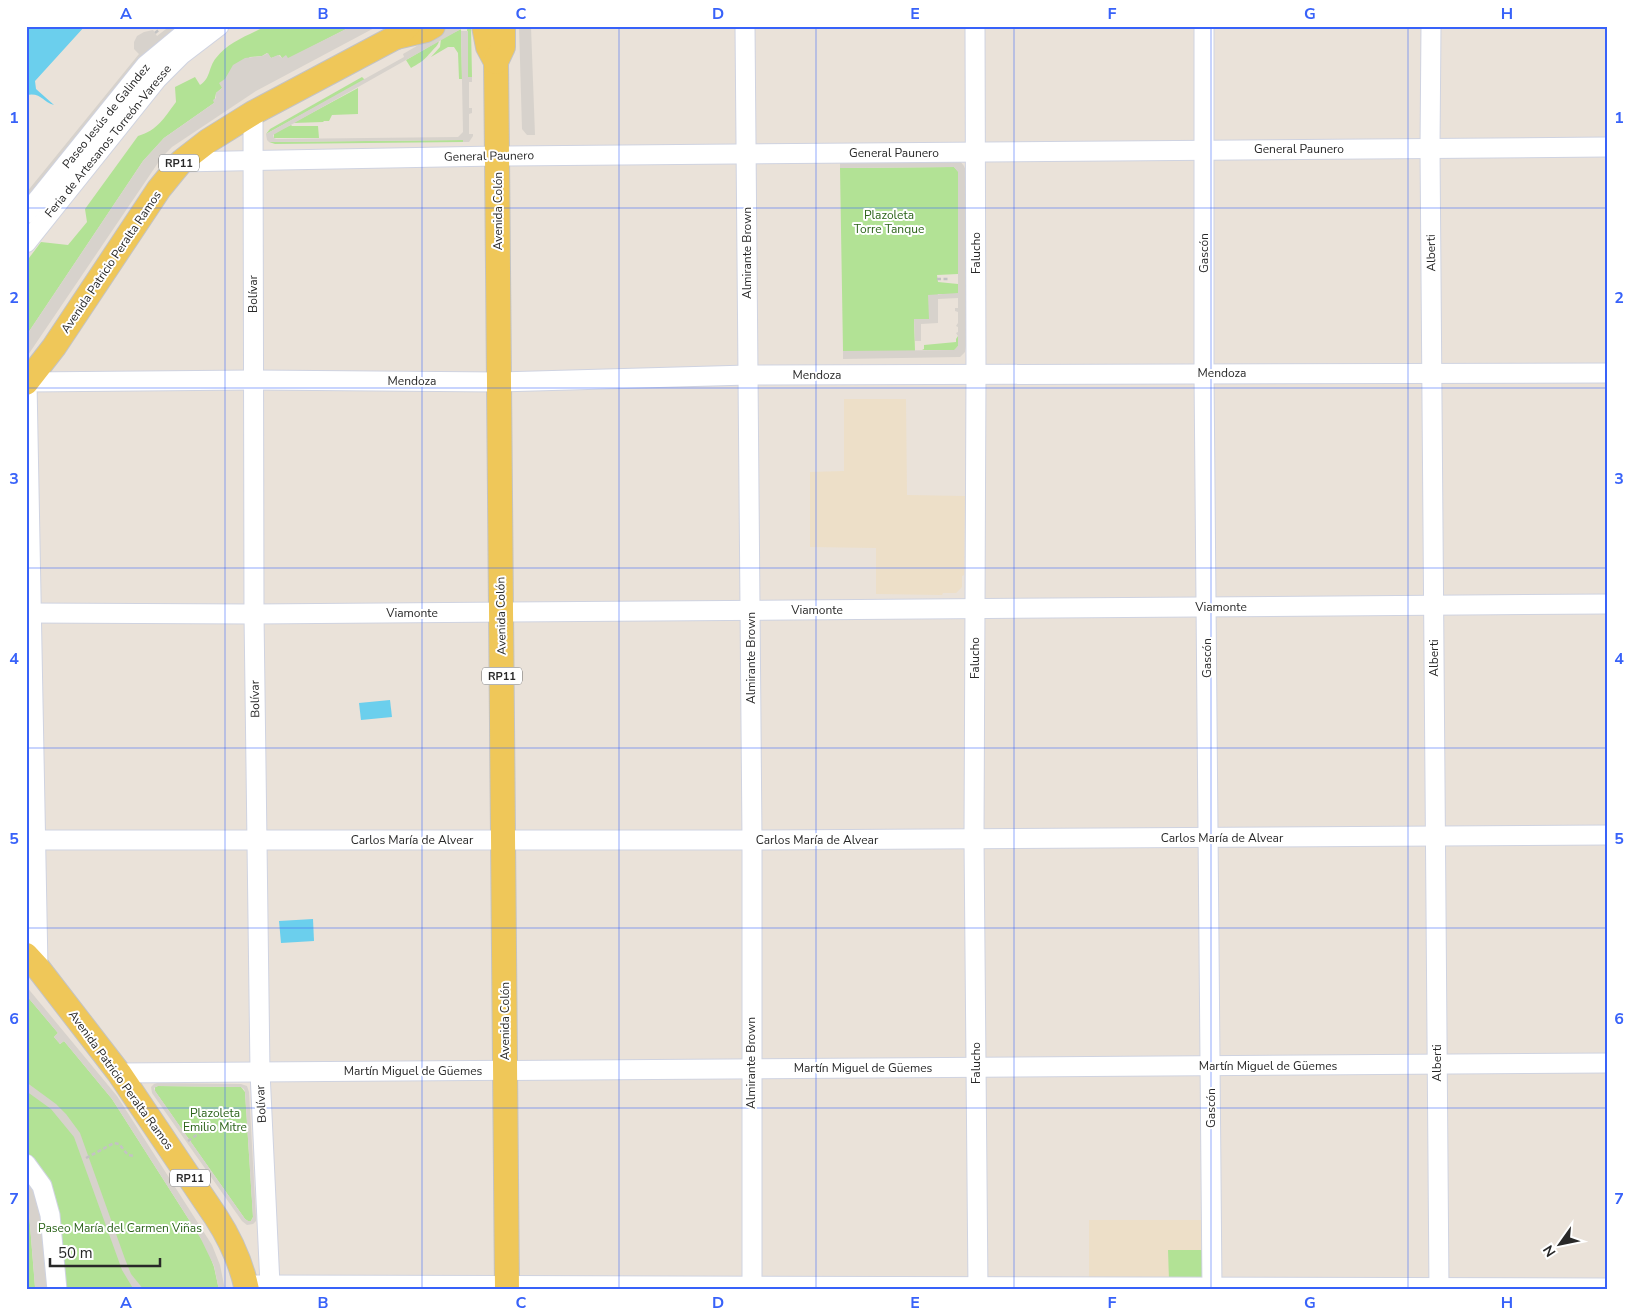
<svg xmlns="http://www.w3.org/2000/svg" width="1633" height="1316" font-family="'Nunito Sans',sans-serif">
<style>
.education{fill:#eddfc8}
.green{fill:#b2e295}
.plaza{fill:#d7d2cc;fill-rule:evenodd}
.water{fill:#6bcfed}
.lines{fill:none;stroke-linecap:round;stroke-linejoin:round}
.minor-casing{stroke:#cfd3e1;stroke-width:21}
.major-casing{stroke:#c3c3c3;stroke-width:26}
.path{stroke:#c3c3c3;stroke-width:2.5;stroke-dasharray:4 2.5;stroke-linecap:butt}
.minor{stroke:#fff;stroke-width:19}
.major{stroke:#efc759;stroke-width:24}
.grid{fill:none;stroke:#3862f9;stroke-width:1;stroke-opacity:0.55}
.labels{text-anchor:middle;stroke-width:4;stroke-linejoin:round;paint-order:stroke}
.shield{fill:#fff;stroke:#686868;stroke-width:1}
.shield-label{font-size:11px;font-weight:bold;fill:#282828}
.street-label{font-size:12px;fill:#282828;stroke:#fff}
.park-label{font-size:12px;fill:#2b6319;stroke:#fff}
.neatline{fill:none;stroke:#3862f9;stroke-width:2}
.grid-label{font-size:16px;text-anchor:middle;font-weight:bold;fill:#3862f9}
</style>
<rect width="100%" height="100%" fill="#eae2d9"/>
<g class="education">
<polygon points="844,399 906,399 907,495 965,496 964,575 962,576 962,587 956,593 943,593 942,595 876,594 876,548 810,547 810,472 844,471"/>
<polygon points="1089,1220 1207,1220 1207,1287 1089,1286"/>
</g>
<g class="green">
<path d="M 266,26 L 352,26 L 288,59 L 282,58 L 280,55 L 271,58 L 267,53 L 262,56 L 250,57 L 228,75 L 222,88 L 216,93 L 214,103 L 164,138 L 143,161 L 26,336 L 26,296 L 29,292 L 26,284 L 26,262 L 41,242 L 68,245 L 87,222 L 85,209 L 138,136 C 158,130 164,118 176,102 L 175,87 L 195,77 L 200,85 C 211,78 208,68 216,58 C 228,42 249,35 266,26 Z"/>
<polygon points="467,26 471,26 471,28 472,77 468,77"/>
<polygon points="461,29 462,79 459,79 458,53 454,47 448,47 431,57 440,47 441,39"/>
<path d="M 439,41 C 438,46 435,47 432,51 C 423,61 423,61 411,68 L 406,60 Z"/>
<polygon points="362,77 365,80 266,134 270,129"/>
<polygon points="358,88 358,114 332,115 329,121 324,121 323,122 293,123"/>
<polygon points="291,125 292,126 323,126 318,126 319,138 274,138 274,133"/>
<polygon points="463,140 463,142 275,144 269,142"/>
<polygon points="954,167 958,171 958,274 937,275 938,282 958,284 958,294 938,294 929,319 914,319 915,351 843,351 840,168"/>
<polygon points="958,336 958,346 955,350 922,350 924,349 924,345 956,342 956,339"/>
<polygon points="26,995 58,1033 54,1037 60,1044 64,1041 112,1099 207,1248 214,1267 219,1290 62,1290 34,1163 26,1155"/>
<polygon points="158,1086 241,1087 245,1092 253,1217 251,1221 248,1221 245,1219 155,1091 155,1087"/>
<polygon points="26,1199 29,1213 35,1287 26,1287"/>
<polygon points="1168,1250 1207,1250 1207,1287 1169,1280"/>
</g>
<g class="plaza">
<polygon points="170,26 179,26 26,204 26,193 139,54 134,49 134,42 137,36 144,32 153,30 157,36"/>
<polygon points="352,26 378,26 256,91 172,147 162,157 26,358 26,336 143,161 164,138 214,103 213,100 216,98 216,93 222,88 219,83 225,79 233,65 245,58 262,56 268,53 271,58 278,55 282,58 286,55 288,58"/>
<polygon points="451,26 458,26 461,29 273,135 274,138 276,139 458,137 463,132 461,31 468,31 468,77 472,77 472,82 469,82 469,108 472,108 472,113 469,114 469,134 473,134 473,136 469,142 463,142 463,140 269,142 267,140 266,134 404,57 403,54"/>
<polygon points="519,26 531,27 535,135 527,135 522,129"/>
<polygon points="840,160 959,160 964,166 966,171 966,346 965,352 960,357 843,359 843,351 954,350 958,346 958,336 956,333 958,332 958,327 956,326 958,323 958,312 955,311 955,308 958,308 958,298 938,299 938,323 921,324 921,341 915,341 914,319 929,319 928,295 958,293 958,172 954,167 840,168"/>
<polygon points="26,986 117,1096 212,1245 220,1265 225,1290 219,1290 214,1266 200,1237 112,1099 64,1041 60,1044 54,1037 58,1033 26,995"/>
<polygon points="26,1082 56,1104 66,1114 80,1133 125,1259 131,1274 144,1290 134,1290 122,1270 74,1137 51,1109 26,1091"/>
<path d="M 157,1083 L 241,1084 L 247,1086 L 249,1092 L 256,1217 L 256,1221 L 253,1224 L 247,1225 L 242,1221 L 152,1093 L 151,1087 L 154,1084 ZM 158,1086 L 241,1087 L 244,1089 L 245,1092 L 253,1217 L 251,1221 L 248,1221 L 245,1219 L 155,1091 L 154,1088 Z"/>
<polygon points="26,1172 33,1184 40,1210 47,1290 26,1290 26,1287 35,1287 29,1213 26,1199"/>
</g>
<g class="water">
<path d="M 26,26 L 85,26 L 35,81 L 36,89 L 54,105 C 42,102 42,92 26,95 Z"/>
<polygon points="390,700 392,717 361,720 359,703"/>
<polygon points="313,919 314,941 281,943 279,921"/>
</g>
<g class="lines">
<defs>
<g id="minor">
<polyline points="745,26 752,840 752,1290"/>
<polyline points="975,26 976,374 974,839 978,1290"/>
<polyline points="1204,26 1204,373 1212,1290"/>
<polyline points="1431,26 1430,148 1439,1290"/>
<polyline points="253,113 254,614 260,1072 270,1285"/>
<polyline points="181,162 497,156 1607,147"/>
<polyline points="26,214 146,65 193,26"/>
<polyline points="26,243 157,79 181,55 219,26"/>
<polyline points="26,613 254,614 1607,604"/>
<polyline points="26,840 752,840 1607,835"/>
<polyline points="38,968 27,382 253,380 499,382 748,375 1607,373"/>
<polyline points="119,1073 1607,1063"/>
<polyline points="26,1164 42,1186 50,1215 57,1290"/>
<polyline points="246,1285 1607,1288"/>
</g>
<g id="major">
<polyline points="484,26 488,47 496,62 497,156 507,1290"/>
<polyline points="396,37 426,30 433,26"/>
<polyline points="496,62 503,47 503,26"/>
<polyline points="26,383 54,347 159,189 181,162 208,141 253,113 396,37 408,26"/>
<path d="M 26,955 L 38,968 L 119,1073 L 216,1217 C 231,1240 241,1262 247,1290"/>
</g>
</defs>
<use href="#minor" class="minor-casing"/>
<use href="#major" class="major-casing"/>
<g class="path">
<polyline points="155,33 160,29"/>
<polyline points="937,279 950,279"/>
<polyline points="188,1141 214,1123"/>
<polyline points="86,1158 114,1143 119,1144 128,1155 135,1156"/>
</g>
<use href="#minor" class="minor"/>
<use href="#major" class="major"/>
</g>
<path class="grid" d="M 225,26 L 225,1290M 422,26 L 422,1290M 619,26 L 619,1290M 816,26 L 816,1290M 1014,26 L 1014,1290M 1211,26 L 1211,1290M 1408,26 L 1408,1290M 26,208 L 1607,208M 26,388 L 1607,388M 26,568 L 1607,568M 26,748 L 1607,748M 26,928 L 1607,928M 26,1108 L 1607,1108"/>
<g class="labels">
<g class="shield">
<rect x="159" y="154.5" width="40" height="17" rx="4"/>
<rect x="482" y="667.5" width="40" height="17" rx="4"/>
<rect x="170" y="1169.5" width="40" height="17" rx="4"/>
</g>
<g class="shield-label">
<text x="179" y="167">RP11</text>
<text x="502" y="680">RP11</text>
<text x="190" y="1182">RP11</text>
</g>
<g class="street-label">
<text transform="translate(106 116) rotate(-51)" y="4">Paseo Jesús de Galindez</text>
<text transform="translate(108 141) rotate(-51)" y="4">Feria de Artesanos Torreón-Varesse</text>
<text x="1299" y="153">General Paunero</text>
<text x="894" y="157">General Paunero</text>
<text transform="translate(489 156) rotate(-1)" y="4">General Paunero</text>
<text transform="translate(498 211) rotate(-90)" y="4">Avenida Colón</text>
<text transform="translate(747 253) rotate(-90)" y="4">Almirante Brown</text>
<text transform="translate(976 253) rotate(-90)" y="4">Falucho</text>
<text transform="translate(1204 253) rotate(-90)" y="4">Gascón</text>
<text transform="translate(1431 253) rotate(-91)" y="4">Alberti</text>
<text transform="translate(111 262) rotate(-56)" y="4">Avenida Patricio Peralta Ramos</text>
<text transform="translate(253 294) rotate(-90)" y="4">Bolívar</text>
<text x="1222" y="377">Mendoza</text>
<text x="817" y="379">Mendoza</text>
<text x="412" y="385">Mendoza</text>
<text x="1221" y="611">Viamonte</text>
<text x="817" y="614">Viamonte</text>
<text x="412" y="617">Viamonte</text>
<text transform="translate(501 616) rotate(-91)" y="4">Avenida Colón</text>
<text transform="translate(751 658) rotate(-90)" y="4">Almirante Brown</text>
<text transform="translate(975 658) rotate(-90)" y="4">Falucho</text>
<text transform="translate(1207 658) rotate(-90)" y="4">Gascón</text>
<text transform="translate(1434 658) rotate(-90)" y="4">Alberti</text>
<text transform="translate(255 699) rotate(-91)" y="4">Bolívar</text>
<text x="1222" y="842">Carlos María de Alvear</text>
<text x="412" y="844">Carlos María de Alvear</text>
<text x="817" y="844">Carlos María de Alvear</text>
<text transform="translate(505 1021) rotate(-90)" y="4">Avenida Colón</text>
<text transform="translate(751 1063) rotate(-90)" y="4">Almirante Brown</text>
<text transform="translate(976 1063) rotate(-90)" y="4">Falucho</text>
<text transform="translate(1437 1063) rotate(-90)" y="4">Alberti</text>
<text x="1268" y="1070">Martín Miguel de Güemes</text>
<text x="863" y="1072">Martín Miguel de Güemes</text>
<text x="413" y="1075">Martín Miguel de Güemes</text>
<text transform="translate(121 1080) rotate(54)" y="4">Avenida Patricio Peralta Ramos</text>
<text transform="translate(261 1104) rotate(-93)" y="4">Bolívar</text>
<text transform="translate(1211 1108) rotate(-90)" y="4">Gascón</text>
</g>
<g class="park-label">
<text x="889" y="219">Plazoleta<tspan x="889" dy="14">Torre Tanque</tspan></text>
<text x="215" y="1117">Plazoleta<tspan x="215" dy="14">Emilio Mitre</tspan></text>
<text x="120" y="1232">Paseo María del Carmen Viñas</text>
</g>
</g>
<rect width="1633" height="1316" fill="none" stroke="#ffffff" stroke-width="55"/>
<g transform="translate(1560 1244) rotate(237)" stroke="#ffffff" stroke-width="4" paint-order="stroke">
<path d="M0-4L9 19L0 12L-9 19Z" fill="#282828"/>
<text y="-8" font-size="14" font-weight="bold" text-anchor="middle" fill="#282828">N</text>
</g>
<path d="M50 1258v8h110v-8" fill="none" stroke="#282828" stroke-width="2.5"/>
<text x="58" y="1258" font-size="15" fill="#282828" stroke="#ffffff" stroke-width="4" paint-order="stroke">50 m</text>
<rect x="28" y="28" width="1578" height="1260" class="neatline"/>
<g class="grid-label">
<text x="126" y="19">A</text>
<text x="323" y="19">B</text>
<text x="521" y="19">C</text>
<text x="718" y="19">D</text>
<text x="915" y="19">E</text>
<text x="1112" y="19">F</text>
<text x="1310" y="19">G</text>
<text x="1507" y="19">H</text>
<text x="14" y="123">1</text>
<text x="1619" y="123">1</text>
<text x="14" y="303">2</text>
<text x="1619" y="303">2</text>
<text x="14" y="484">3</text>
<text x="1619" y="484">3</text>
<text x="14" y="664">4</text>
<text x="1619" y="664">4</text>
<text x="14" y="844">5</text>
<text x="1619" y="844">5</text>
<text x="14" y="1024">6</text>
<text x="1619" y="1024">6</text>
<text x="14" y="1204">7</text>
<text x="1619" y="1204">7</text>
<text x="126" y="1308">A</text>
<text x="323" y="1308">B</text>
<text x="521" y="1308">C</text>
<text x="718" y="1308">D</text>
<text x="915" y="1308">E</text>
<text x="1112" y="1308">F</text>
<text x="1310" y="1308">G</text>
<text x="1507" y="1308">H</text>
</g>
</svg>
